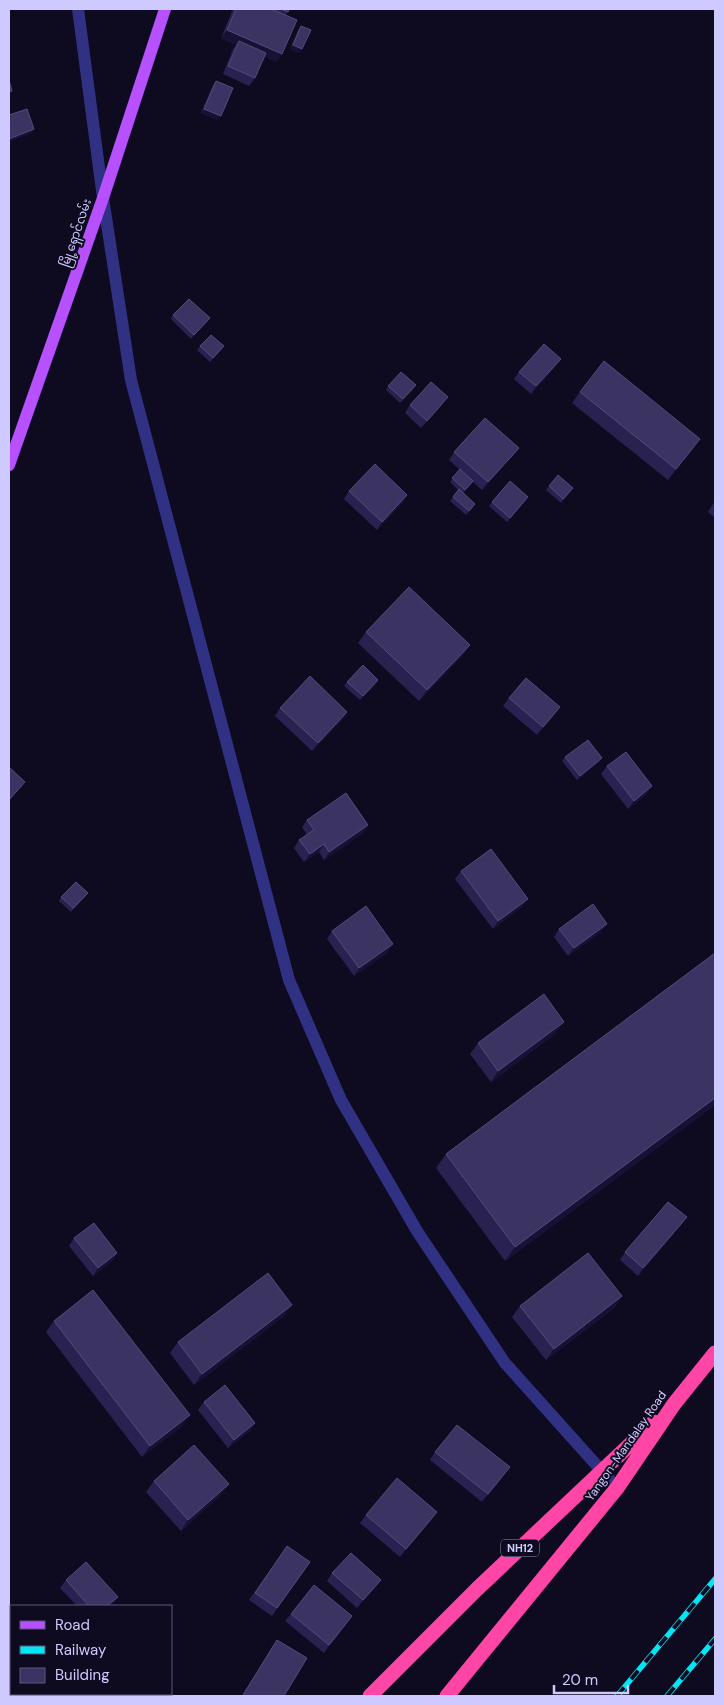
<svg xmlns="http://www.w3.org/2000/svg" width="724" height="1705" font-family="'DM Sans','Noto Sans Myanmar',sans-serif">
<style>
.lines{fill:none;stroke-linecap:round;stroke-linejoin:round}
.street{stroke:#313184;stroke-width:12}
.primary{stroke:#b751ff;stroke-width:12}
.highway{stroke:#ff45a5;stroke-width:15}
.rail-casing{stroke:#00e6f5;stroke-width:5.5}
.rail{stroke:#0e0b21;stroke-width:4;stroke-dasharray:11;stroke-linecap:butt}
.wall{fill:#292250}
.shaded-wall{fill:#171135}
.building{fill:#3b3463;stroke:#524b7b}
.labels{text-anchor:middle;stroke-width:4;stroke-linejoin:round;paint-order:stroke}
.shield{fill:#0e0b21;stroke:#9491bc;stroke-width:1}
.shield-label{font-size:11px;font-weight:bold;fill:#cecaff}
.street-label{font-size:12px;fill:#cecaff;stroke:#0e0b21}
</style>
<rect width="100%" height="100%" fill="#0e0b21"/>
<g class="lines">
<polyline class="street" points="78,9 103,198 131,380 289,980 341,1100 417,1231 505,1363 617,1488"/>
<polyline class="primary" points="9,465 103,198 165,9"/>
<g class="highway">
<polyline points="370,1696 477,1589 654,1422"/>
<polyline points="447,1696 617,1488 674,1404 715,1353"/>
</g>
<defs>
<g id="rail">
<polyline points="617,1696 715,1579"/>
<polyline points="667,1696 715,1639"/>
</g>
</defs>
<use href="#rail" class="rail-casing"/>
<use href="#rail" class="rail"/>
</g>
<g class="wall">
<polygon points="233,9 289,9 286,15 277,62 264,56 255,78 249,86 223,74 233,49 236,45 221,38"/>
<polygon points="301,26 300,53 290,49 298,30"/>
<polygon points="216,81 218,120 201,113 213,85"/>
<polygon points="173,315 210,318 191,339 171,319"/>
<polygon points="200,346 224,346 210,362 197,350"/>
<polygon points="555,367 531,394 514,379 519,372"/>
<polygon points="388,386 413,389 400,403 386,390"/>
<polygon points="580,392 692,450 668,480 572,403"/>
<polygon points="410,405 442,405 421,428 405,413"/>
<polygon points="519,448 513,456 482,490 473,482 463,493 472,508 466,515 450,501 458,490 450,482 460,470 449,460 454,452"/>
<polygon points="549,486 573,488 561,503 546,490"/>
<polygon points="349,491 407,495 402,503 377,530 344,499"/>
<polygon points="528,497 507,522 489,506 492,502"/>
<polygon points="715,501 715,518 708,512"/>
<polygon points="366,632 470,645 462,656 419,701 358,643"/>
<polygon points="378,680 376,684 360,700 344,686 347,682"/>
<polygon points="509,698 560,707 554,715 537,735 503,706"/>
<polygon points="280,708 347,712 342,720 312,751 275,716"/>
<polygon points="565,757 599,762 577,780 562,761"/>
<polygon points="607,766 647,794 628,809 601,774"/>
<polygon points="307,820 368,825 363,833 324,860 319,852 304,862 294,848 299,840 307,835 302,827"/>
<polygon points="461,871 522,907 493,929 455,879"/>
<polygon points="61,897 85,897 71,912 59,901"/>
<polygon points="559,929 601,932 568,956 554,937"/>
<polygon points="332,931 388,952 354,976 327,939"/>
<polygon points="715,953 715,1105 505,1261 436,1168 446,1154"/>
<polygon points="556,1033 491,1082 470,1054 478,1043"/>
<polygon points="681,1225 638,1276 620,1260 625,1252"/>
<polygon points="74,1238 117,1253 112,1261 93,1276 69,1246"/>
<polygon points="622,1296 614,1308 546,1360 512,1317 520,1306"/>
<polygon points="284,1316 194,1385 170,1353 178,1342"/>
<polygon points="54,1321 182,1426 142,1457 46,1332"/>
<polygon points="204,1402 255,1423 250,1431 228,1448 198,1410"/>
<polygon points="435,1452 504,1475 482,1502 430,1460"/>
<polygon points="154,1481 221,1495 181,1531 146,1492"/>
<polygon points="366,1515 431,1520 400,1557 360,1523"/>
<polygon points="287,1546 310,1562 272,1616 249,1600"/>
<polygon points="332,1573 375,1588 357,1608 327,1581"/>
<polygon points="66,1580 118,1597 111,1606 77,1606 60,1588"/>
<polygon points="291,1614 352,1616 324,1653 285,1621"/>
<polygon points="277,1640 284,1696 242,1696 272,1647"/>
</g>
<g class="shaded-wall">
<polygon points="227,30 282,54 277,62 237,45 239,41 236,45 221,38"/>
<polygon points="293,45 302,49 300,53 290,49"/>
<polygon points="204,109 221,116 218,120 201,113"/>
<polygon points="34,129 32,133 9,142 9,139"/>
<polygon points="210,318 207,322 191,339 194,335"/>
<polygon points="561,359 555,367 531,394 536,386"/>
<polygon points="448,397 442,405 421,428 427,421"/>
<polygon points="700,439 692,450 668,480 676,469"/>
<polygon points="519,448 513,456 482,490 488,482"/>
<polygon points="407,495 402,503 377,530 382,522"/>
<polygon points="470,645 462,656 419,701 427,690"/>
<polygon points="378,680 376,684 360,700 363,696"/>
<polygon points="560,707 554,715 537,735 543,727"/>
<polygon points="347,712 342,720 312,751 318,743"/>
<polygon points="602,758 599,762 577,780 580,776"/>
<polygon points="652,786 647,794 628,809 634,801"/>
<polygon points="368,825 363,833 324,860 329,852"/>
<polygon points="324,844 319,852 304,862 310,854"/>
<polygon points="528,899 522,907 493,929 498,921"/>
<polygon points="607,924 601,932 568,956 574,948"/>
<polygon points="393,944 388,952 354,976 359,968"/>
<polygon points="564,1022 556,1033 491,1082 498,1071"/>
<polygon points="715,1098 715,1105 505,1261 515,1247"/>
<polygon points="687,1217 681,1225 638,1276 643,1268"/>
<polygon points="117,1253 112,1261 93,1276 98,1268"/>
<polygon points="622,1296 614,1308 546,1360 554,1349"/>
<polygon points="292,1305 284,1316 194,1385 202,1374"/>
<polygon points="190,1415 182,1426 142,1457 150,1446"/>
<polygon points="255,1423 250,1431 228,1448 234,1440"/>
<polygon points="510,1467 504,1475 482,1502 488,1494"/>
<polygon points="229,1484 221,1495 181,1531 188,1520"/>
<polygon points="437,1512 431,1520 400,1557 406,1549"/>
<polygon points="381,1580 375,1588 357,1608 363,1600"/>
<polygon points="118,1597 111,1606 107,1606"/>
<polygon points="352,1616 347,1624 324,1653 329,1645"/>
</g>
<g class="building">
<polygon points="236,9 271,9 297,20 282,54 227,30"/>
<polygon points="281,9 289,9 288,12"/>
<polygon points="301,26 311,30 302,49 293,45"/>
<polygon points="239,41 266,53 255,78 228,66"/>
<polygon points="9,80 12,91 9,92"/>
<polygon points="216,81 233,88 221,116 204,109"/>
<polygon points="27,109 34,129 9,139 9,115"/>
<polygon points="189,299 210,318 194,335 173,315"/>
<polygon points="211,335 224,346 213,358 200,346"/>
<polygon points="544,344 561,359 536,386 519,372"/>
<polygon points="604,361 700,439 676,469 580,392"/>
<polygon points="401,372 416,385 403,399 388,386"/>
<polygon points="431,382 448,397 427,421 410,405"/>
<polygon points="485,418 519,448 488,482 454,452"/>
<polygon points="375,464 407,495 382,522 349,491"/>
<polygon points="460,469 473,481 465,490 452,478"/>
<polygon points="558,475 573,488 563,499 549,486"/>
<polygon points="510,481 528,497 510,518 492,502"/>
<polygon points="459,489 475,504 469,511 453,497"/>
<polygon points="409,587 470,645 427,690 366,632"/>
<polygon points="363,665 378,680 363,696 347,682"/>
<polygon points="310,676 347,712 318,743 280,708"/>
<polygon points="526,678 560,707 543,727 509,698"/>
<polygon points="588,740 602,758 580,776 565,757"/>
<polygon points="626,752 652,786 634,801 607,766"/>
<polygon points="9,767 25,782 9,800"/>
<polygon points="346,793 368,825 329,852 324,844 310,854 299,840 314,830 307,820"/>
<polygon points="491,849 528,899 498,921 461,871"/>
<polygon points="76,882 88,893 73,908 61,897"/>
<polygon points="593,904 607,924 574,948 559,929"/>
<polygon points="366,906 393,944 359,968 332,931"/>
<polygon points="715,953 715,1098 515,1247 446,1154"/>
<polygon points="544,994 564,1022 498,1071 478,1043"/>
<polygon points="668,1202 687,1217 643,1268 625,1252"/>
<polygon points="94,1223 117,1253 98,1268 74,1238"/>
<polygon points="588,1253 622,1296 554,1349 520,1306"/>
<polygon points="268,1273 292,1305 202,1374 178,1342"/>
<polygon points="93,1290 190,1415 150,1446 54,1321"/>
<polygon points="225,1385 255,1423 234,1440 204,1402"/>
<polygon points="457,1425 510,1467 488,1494 435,1452"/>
<polygon points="194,1445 229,1484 188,1520 154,1481"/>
<polygon points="397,1478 437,1512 406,1549 366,1515"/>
<polygon points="287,1546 310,1562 277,1608 255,1593"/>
<polygon points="351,1553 381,1580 363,1600 332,1573"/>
<polygon points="86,1562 118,1597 107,1606 89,1606 66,1580"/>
<polygon points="314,1585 352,1616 329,1645 291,1614"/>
<polygon points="277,1640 307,1658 284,1696 246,1696 243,1695"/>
</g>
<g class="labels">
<rect class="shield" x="501" y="1539.5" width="38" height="17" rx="4"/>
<g class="shield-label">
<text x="520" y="1552">NH12</text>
</g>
<g class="street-label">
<text transform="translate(76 233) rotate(-71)" y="4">မြို့ရှောင်လမ်း</text>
<text transform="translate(626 1446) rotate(-55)" y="4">Yangon-Mandalay Road</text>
</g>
</g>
<rect width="724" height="1705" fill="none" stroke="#cecaff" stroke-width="20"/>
<rect x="10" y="1605" width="162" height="90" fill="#0e0b21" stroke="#5b577a"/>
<rect x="20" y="1621" width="25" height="8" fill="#b751ff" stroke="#5b577a"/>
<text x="55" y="1630" font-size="15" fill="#cecaff">Road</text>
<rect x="20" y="1646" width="25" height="8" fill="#00e6f5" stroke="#5b577a"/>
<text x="55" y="1655" font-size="15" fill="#cecaff">Railway</text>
<rect x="20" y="1668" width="25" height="15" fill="#3b3463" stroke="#5b577a"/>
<text x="55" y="1680" font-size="15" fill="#cecaff">Building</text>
<path d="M554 1685v8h74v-8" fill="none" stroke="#cecaff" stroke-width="2.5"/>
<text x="562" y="1685" font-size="15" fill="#cecaff" stroke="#0e0b21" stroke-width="4" paint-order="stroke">20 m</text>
</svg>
